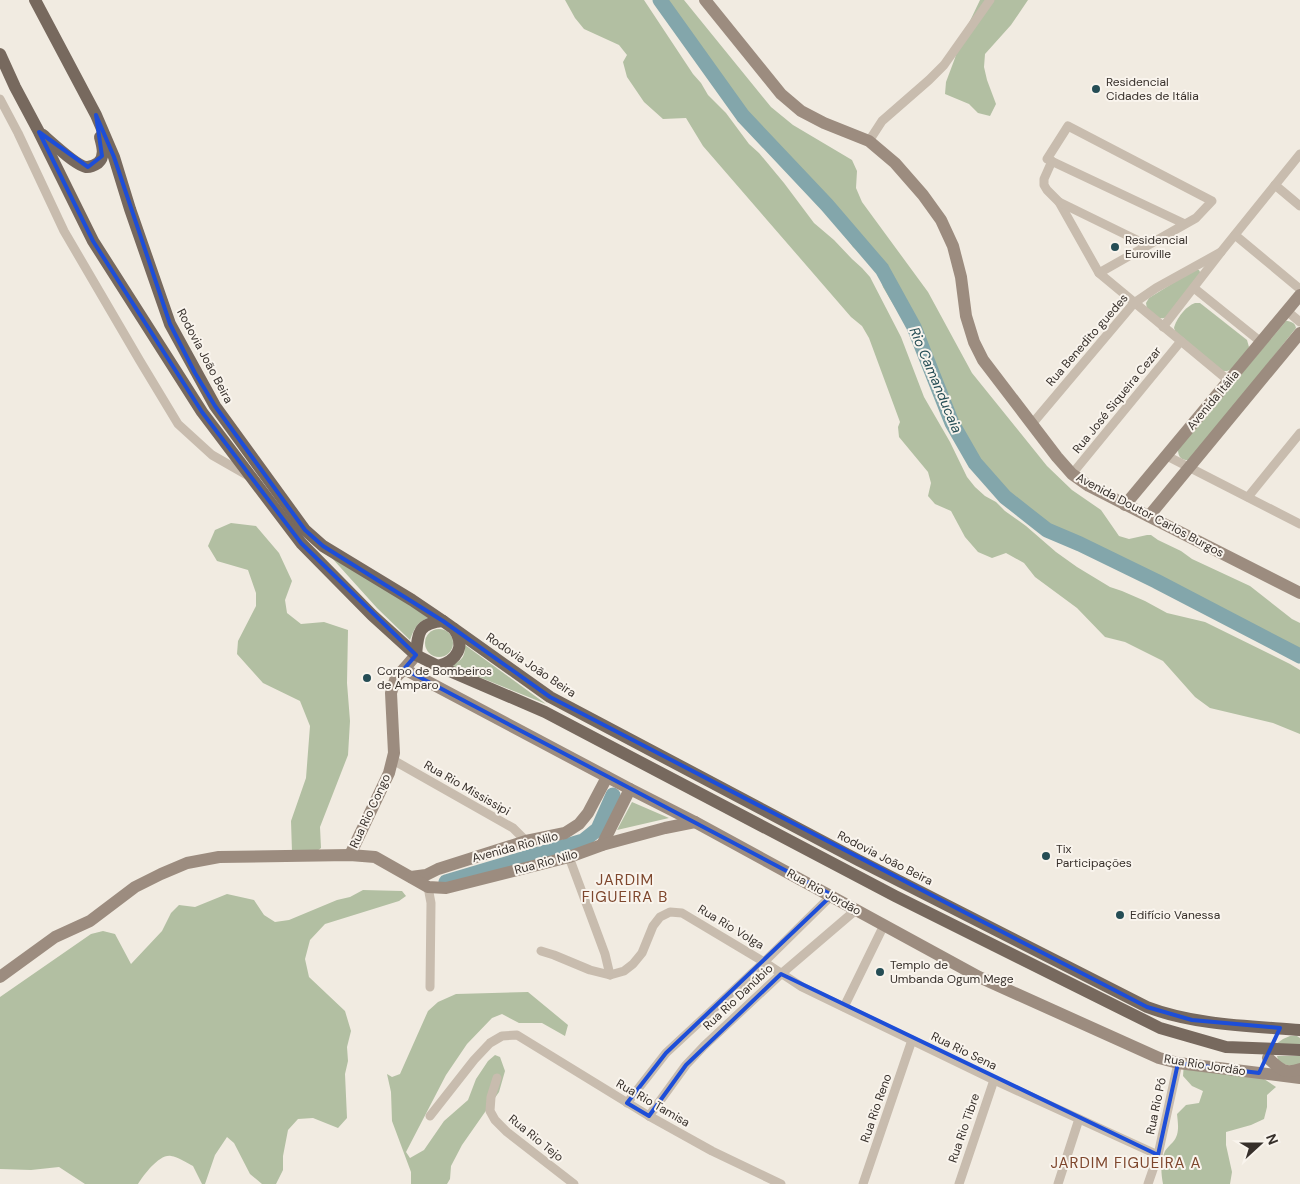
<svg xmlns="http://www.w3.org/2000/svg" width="1300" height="1184" font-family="'DM Sans',sans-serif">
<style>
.green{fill:#b2bfa2}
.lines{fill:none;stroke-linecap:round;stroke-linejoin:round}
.river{stroke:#83a6ab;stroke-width:15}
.street{stroke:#c8bcae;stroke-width:9}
.secondary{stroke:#9c8c7f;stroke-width:12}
.primary{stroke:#77695e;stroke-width:12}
.marked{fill:none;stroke:#1d4ed8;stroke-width:4;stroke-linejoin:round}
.poi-dot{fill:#254d55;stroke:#f9f4ed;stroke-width:2}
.labels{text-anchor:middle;stroke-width:4;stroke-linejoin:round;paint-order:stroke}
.poi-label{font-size:12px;fill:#37302b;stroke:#f9f4ed;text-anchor:start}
.street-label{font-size:12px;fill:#37302b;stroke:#f9f4ed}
.water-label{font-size:14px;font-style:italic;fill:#254d55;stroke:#f9f4ed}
.quarter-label{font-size:15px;letter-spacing:1px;fill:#7e472d;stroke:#f9f4ed}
</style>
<rect width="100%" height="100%" fill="#f1ebe1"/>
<g class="green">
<polygon points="565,0 644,0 693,74 701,83 708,95 726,113 749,144 759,153 784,183 814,223 834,240 852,259 862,268 870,277 901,337 924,397 950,442 967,477 975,487 985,496 996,502 1005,511 1026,526 1056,552 1077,567 1110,587 1122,591 1145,601 1167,613 1205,622 1290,664 1300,670 1300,734 1273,723 1210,708 1195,697 1163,661 1125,642 1105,637 1077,608 1035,577 1024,563 1006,553 992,558 978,552 965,537 951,511 935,504 928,496 931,483 928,472 899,437 898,427 900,422 869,338 862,326 851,317 703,146 686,118 663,119 644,102 627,77 623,62 627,55 619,45 584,29 575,18"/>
<polygon points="667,0 684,0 771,107 793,125 852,160 857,171 856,188 862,202 928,292 972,373 1047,466 1072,490 1101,510 1119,536 1129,539 1147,535 1151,535 1158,540 1181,551 1192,559 1250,586 1292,619 1300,623 1300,654 1201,597 1188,594 1164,584 1130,569 1107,555 1082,548 1060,536 1018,508 1000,487 970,460 963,449 943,401 936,390 924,354 914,330 907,319 897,310 890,299 883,287 879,275 872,264 863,255 853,247 838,225 822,205 809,183 800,173 780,158 770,149 754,129 735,111 720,90 710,67 687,36"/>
<polygon points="980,0 1028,0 1011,25 985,54 984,67 987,80 996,104 990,116 978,113 969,104 945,94 946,82 955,58 958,46"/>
<path d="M 1194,270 L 1199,270 L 1201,274 L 1167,317 C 1158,321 1153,315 1147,309 L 1146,303 L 1149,298 Z"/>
<path d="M 1195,303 L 1200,303 L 1247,340 L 1249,347 L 1247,352 L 1232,369 L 1227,371 L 1222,371 L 1176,333 L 1174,328 C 1176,319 1186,306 1195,303 Z"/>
<path d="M 1286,321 C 1291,321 1295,323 1296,328 L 1191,460 C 1182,461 1178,458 1178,449 Z"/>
<polygon points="231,523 256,526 279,553 292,581 285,600 287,613 301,624 324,622 348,630 347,683 350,721 348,755 320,827 321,848 313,854 292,852 291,821 306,778 310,726 300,701 263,683 237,654 238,641 256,606 256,593 248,570 217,561 208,546 215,530"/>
<path d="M 331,557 L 409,604 L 428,618 C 417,622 414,629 410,640 L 377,608 Z"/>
<circle cx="439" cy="643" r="14"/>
<path d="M 465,645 L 546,704 L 452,666 C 462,659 465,658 465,645 Z"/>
<polygon points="632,802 669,818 617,830"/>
<path d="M 363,890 L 402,891 L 406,896 L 399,901 L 325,924 L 310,940 L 305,959 L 309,977 L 345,1011 L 351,1031 L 347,1047 L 348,1061 L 345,1074 L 347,1118 L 338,1128 L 313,1118 L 298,1119 L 288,1130 L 283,1156 L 283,1170 L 276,1184 L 262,1184 L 250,1174 L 234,1143 L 227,1137 L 215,1155 L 205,1184 L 202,1184 L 193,1166 C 187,1163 178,1157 171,1156 C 159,1154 144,1175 138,1184 L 85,1184 L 59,1167 L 31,1170 L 0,1169 L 0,997 L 91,934 L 103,931 L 115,934 L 131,964 L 162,931 L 171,913 L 179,905 L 195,907 L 227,894 L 254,900 L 264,915 L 275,922 L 289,920 L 337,900 L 350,897 Z"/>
<polygon points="528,992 568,1025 565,1036 542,1023 519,1023 502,1014 492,1018 467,1044 446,1075 406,1152 410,1158 424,1150 444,1121 468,1100 476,1079 488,1061 495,1055 500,1057 505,1071 499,1092 462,1145 451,1166 450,1179 447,1184 411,1184 411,1172 392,1121 391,1092 387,1074 392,1077 400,1074 428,1011 438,1002 456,994"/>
<polygon points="1290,1036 1297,1036 1300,1038 1300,1046 1276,1044 1283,1039"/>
<polygon points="1277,1056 1300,1056 1300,1068 1279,1063"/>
<path d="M 1184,1063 L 1258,1075 L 1276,1087 L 1267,1095 L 1267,1107 L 1264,1119 L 1251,1125 L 1226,1132 L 1226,1145 L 1232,1172 L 1230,1184 L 1163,1184 C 1161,1173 1160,1162 1165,1151 C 1167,1148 1170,1145 1173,1142 C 1180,1134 1178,1124 1177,1114 L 1186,1105 L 1199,1103 L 1203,1091 L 1192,1086 L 1183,1076 Z"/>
</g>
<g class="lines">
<g class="river">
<polyline points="660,0 743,116 827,205 882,269 914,327 952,423 975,463 1005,497 1047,530 1080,544 1156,581 1300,656"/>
<polyline points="446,882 583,841 598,829 613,795"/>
</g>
<g class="street">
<polyline points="0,99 18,133 64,231 140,361 178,424 212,455 247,475"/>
<polyline points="869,141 882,121 929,80 944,65 990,0"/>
<polyline points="1052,161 1044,179 1044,185 1047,190 1059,202 1099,273 1229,381"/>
<polyline points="1275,185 1300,206"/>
<polyline points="1059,202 1147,245"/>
<polyline points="1235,235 1300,289"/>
<polyline points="1099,273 1196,218 1212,201 1068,126 1047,159 1185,224"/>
<polyline points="1194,288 1261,342"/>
<polyline points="1287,311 1300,322"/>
<polyline points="1163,327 1221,252 1300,154"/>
<polyline points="1032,424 1134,303 1156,288 1221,252"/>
<polyline points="1167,456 1300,524"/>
<polyline points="1072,474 1181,341"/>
<polyline points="1248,497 1300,433"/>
<polyline points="393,760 513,828 526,841"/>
<polyline points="569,857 605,954 610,975"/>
<polyline points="428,887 431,903 430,987"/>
<polyline points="541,951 554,955 590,970 610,975 624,971 633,964 642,953 653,926 660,917 670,912 682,913 764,962 802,987 994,1080 1158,1155"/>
<polyline points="844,1007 884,925"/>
<polyline points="497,1078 491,1097 490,1111 495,1120 507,1132 574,1184"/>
<polyline points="627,1103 666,1053 764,962 832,895"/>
<polyline points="430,1116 474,1060 490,1043 502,1036 517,1035 649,1116 712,1151 781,1184"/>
<polyline points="649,1116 686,1065 704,1046 781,974 857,909"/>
<polyline points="863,1184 912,1040"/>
<polyline points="959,1184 994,1080"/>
<polyline points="1058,1184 1079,1119"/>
<polyline points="1148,1184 1158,1155 1178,1063"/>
</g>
<g class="secondary">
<polyline points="705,0 781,94 801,111 824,123 869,141 895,163 923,195 941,220 953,246 961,277 966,316 974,342 983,360 1057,457 1072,474 1089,486 1300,593"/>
<polyline points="1125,505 1300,295"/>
<polyline points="1149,516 1300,333"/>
<polyline points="404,669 630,789 695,822 979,977 1159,1058 1178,1063 1300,1078"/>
<polyline points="602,845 630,789"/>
<polyline points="350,855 389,773 394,753 391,693 396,677 404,669 416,655"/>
<polyline points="411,877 426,875 438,869 526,841 565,833 579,824 588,813 607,777"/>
<polyline points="0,977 55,937 90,921 135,887 161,874 187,863 219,857 350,855 375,857 428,887 446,888 569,857 602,845 665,828 695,822"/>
<path d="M 1268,1058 C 1279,1068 1284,1075 1300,1069"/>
</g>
<g class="primary">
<path d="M 35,0 L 96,115 L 114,157 L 130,209 L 170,324 L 215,406 L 305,530 L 323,546 L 412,600 L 443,621 L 550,697 L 858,860 L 1147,1007 C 1194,1025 1250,1026 1300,1030"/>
<polyline points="0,54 15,87 39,132 93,241 202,412 301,543 372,615 416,655 438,666 545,712 895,896 1160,1028 1226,1047 1300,1050"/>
<path d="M 43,135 C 51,142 78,167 87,167 C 91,167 95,165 98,163 C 106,156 102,145 100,137"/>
<path d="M 416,655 C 418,633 418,623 443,621"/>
<path d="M 438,666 C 457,661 466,646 454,629"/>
</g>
</g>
<path class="marked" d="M 96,115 L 114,157 L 170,324 L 195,373 L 215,406 L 305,530 L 323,546 L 443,621 L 550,697 L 1147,1007 L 1192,1020 L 1280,1028 L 1259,1073 L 1178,1063 L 1158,1155 L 781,974 L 686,1065 L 649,1116 L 627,1103 L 666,1053 L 832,895 L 404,669 L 416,655 L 301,543 L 202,412 L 93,241 L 39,132 L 88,167 L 102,156 Z"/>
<g class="poi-dot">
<circle cx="1096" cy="89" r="5"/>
<circle cx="1115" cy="247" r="5"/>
<circle cx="367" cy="678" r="5"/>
<circle cx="1046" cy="856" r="5"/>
<circle cx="1120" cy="915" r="5"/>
<circle cx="880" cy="972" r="5"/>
</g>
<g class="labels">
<g class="poi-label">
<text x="1106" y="86">Residencial<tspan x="1106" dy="14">Cidades de Itália</tspan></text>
<text x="1125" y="244">Residencial<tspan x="1125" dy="14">Euroville</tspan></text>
<text x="377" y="675">Corpo de Bombeiros<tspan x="377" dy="14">de Amparo</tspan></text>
<text x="1056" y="853">Tix<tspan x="1056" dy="14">Participações</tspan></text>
<text x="1130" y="919">Edifício Vanessa</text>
<text x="890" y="969">Templo de<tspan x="890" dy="14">Umbanda Ogum Mege</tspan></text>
</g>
<g class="street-label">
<text transform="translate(1087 340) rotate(-49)" y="4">Rua Benedito guedes</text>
<text transform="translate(205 356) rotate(62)" y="4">Rodovia João Beira</text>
<text transform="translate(1117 400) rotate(-51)" y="4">Rua José Siqueira Cezar</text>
<text transform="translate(1213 400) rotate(-50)" y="4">Avenida Itália</text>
<text transform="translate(1150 515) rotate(28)" y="4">Avenida Doutor Carlos Burgos</text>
<text transform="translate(531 665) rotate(34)" y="4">Rodovia João Beira</text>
<text transform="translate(467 788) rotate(30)" y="4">Rua Rio Mississipi</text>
<text transform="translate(370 811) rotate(-65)" y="4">Rua Rio Congo</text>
<text transform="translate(515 847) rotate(-15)" y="4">Avenida Rio Nilo</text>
<text transform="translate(885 858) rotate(27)" y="4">Rodovia João Beira</text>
<text transform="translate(546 862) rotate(-15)" y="4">Rua Rio Nilo</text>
<text transform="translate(824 892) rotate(29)" y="4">Rua Rio Jordão</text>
<text transform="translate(731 927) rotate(31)" y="4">Rua Rio Volga</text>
<text transform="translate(738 997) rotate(-43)" y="4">Rua Rio Danúbio</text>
<text transform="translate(964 1051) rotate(26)" y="4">Rua Rio Sena</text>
<text transform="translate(1205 1065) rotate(9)" y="4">Rua Rio Jordão</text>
<text transform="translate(653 1103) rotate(30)" y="4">Rua Rio Tamisa</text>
<text transform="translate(1156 1106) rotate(-78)" y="4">Rua Rio Pó</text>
<text transform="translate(876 1108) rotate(-71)" y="4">Rua Rio Reno</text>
<text transform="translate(964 1128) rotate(-71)" y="4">Rua Rio Tibre</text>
<text transform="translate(536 1138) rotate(39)" y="4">Rua Rio Tejo</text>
</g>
<g class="water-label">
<text transform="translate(936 380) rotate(67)" y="5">Rio Camanducaia</text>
</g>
<g class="quarter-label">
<text x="625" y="885">JARDIM<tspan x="625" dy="17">FIGUEIRA B</tspan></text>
<text x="1126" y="1168">JARDIM FIGUEIRA A</text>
</g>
</g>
<g transform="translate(1260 1144) rotate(69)" stroke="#f9f4ed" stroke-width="4" paint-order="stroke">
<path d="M0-4L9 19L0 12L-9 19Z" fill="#37302b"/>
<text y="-8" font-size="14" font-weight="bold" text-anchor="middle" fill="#37302b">N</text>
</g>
</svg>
